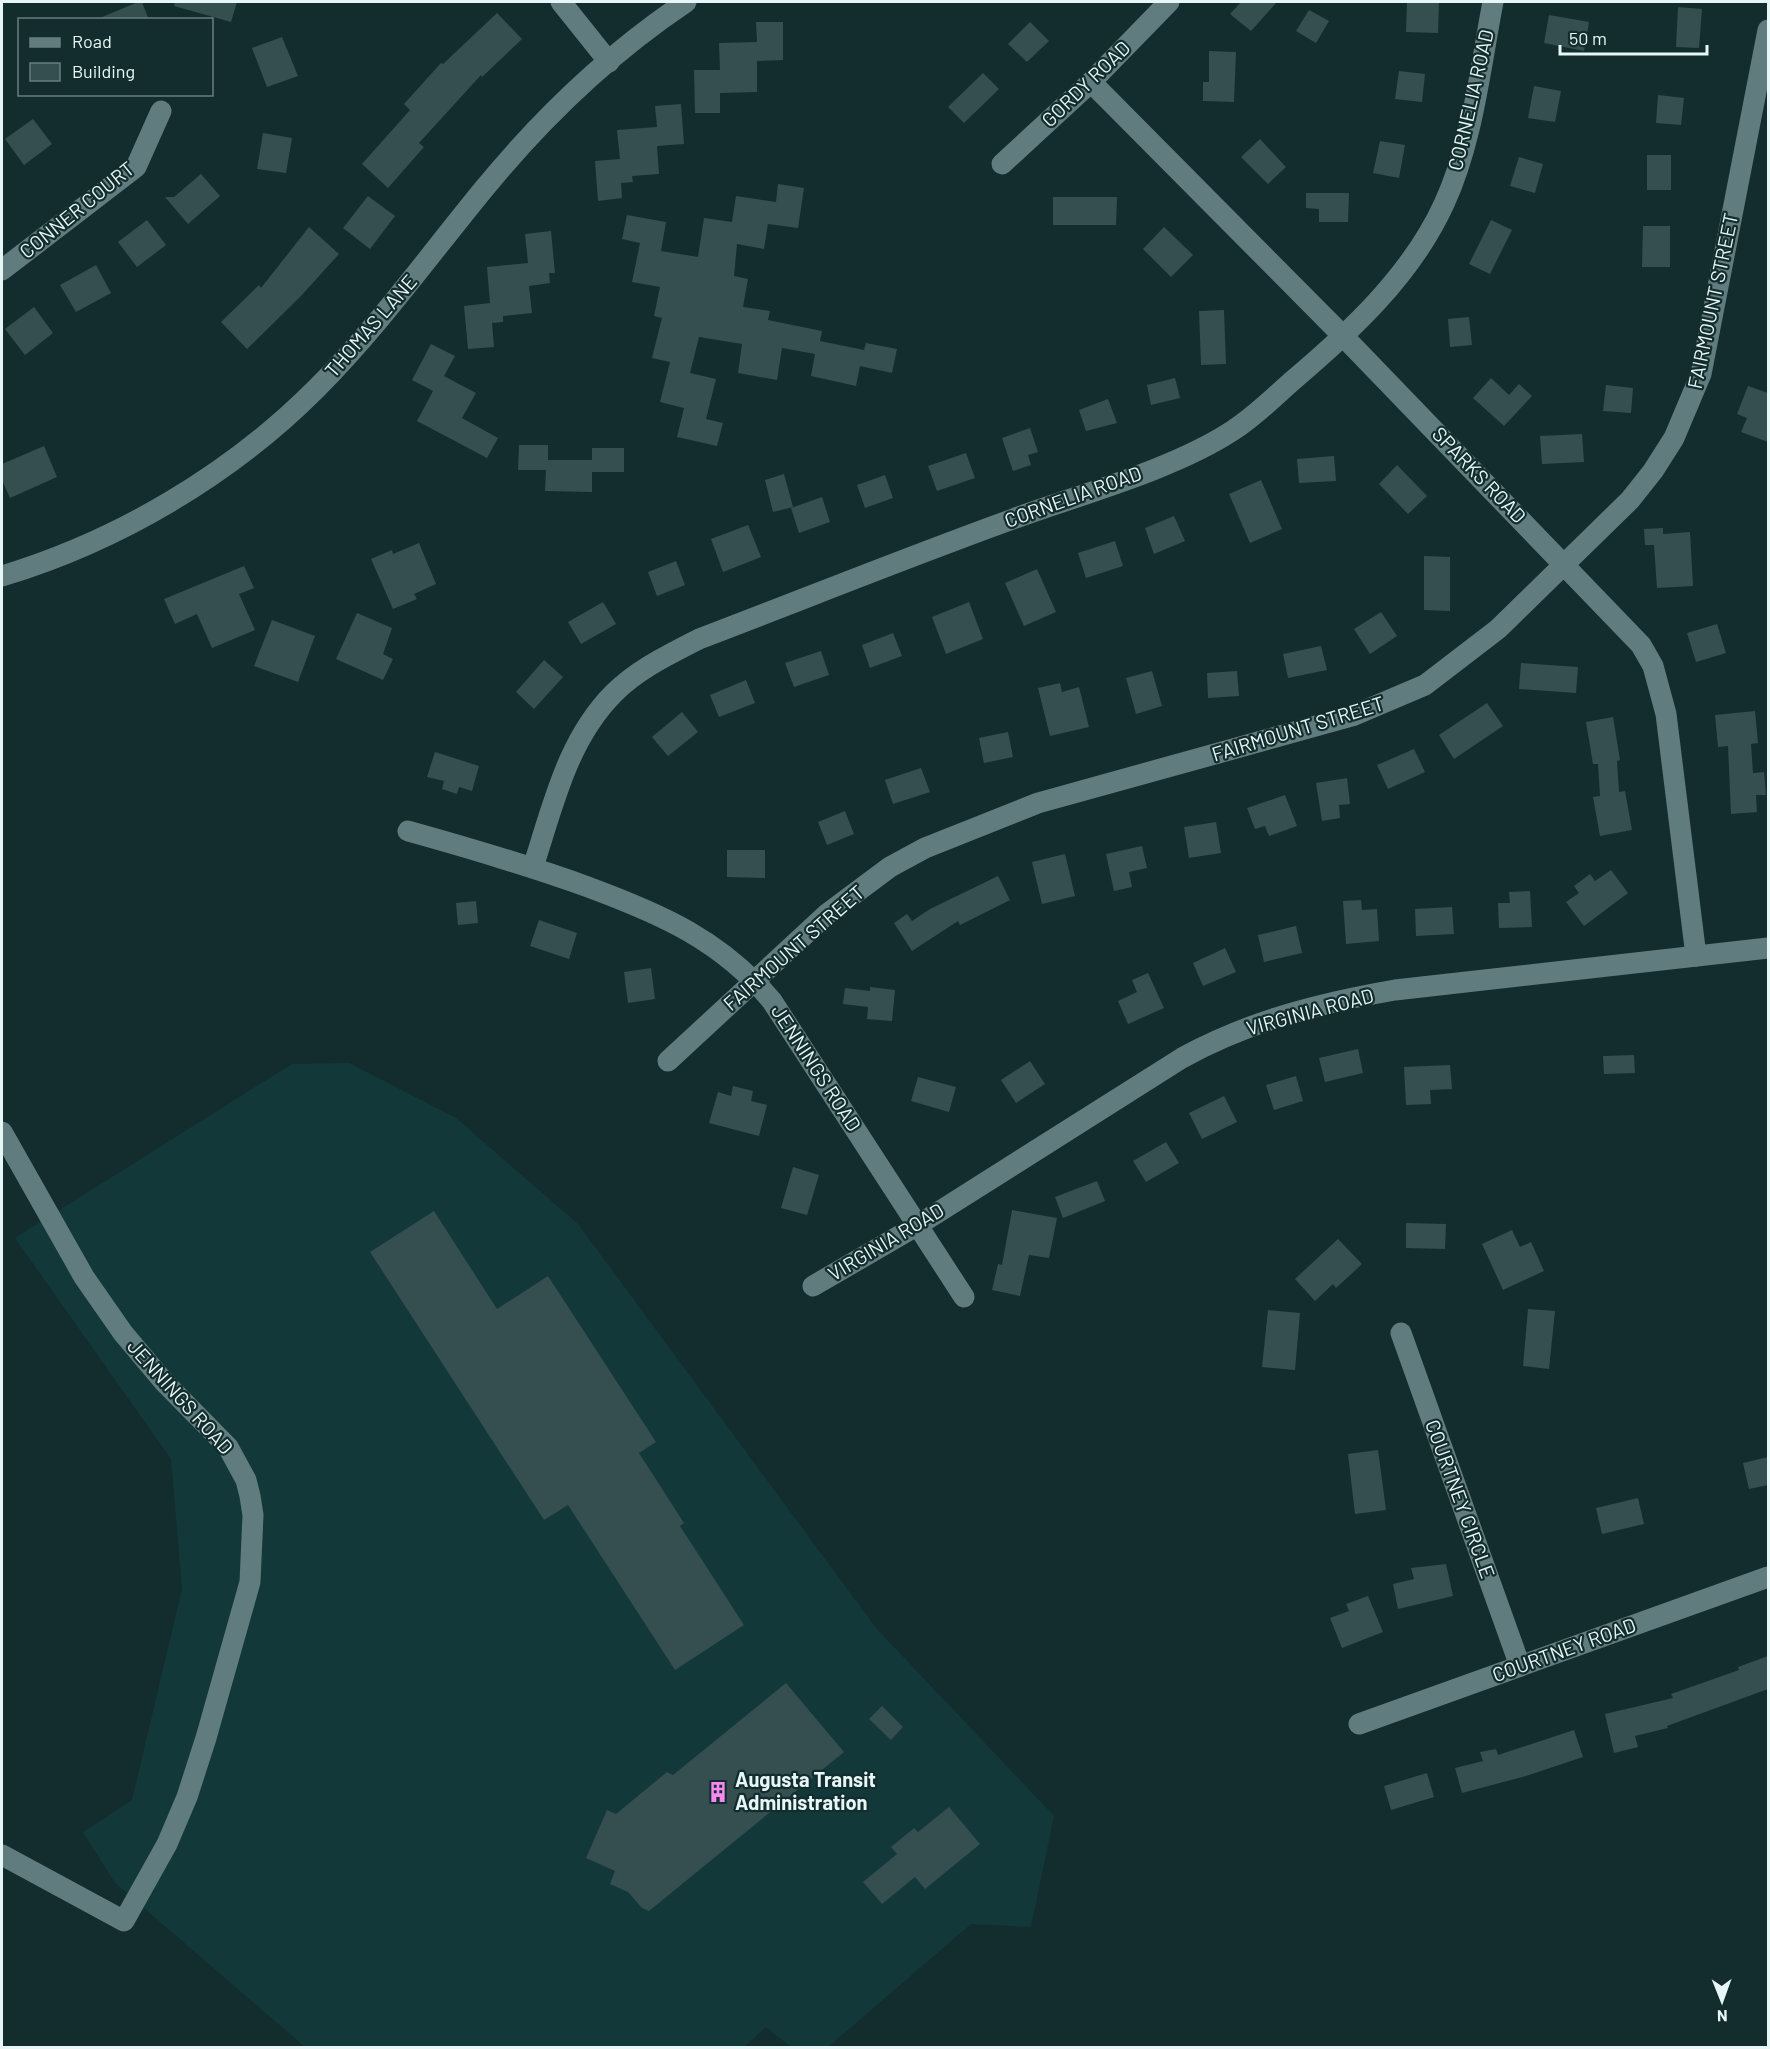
<svg xmlns="http://www.w3.org/2000/svg" width="1770" height="2049" font-family="Barlow,sans-serif">
<style>
.built{fill:#13383a}
.building{fill:#354e50}
.lines{fill:none;stroke-linecap:round;stroke-linejoin:round}
.minor{stroke:#617c7e;stroke-width:21}
.labels{text-anchor:middle;stroke-width:4.5;stroke-linejoin:round;paint-order:stroke}
.street-label{font-size:20px;fill:#e7f6f6;stroke:#132d2e}
.poi-label{font-size:20px;font-weight:bold;fill:#e7f6f6;stroke:#132d2e;text-anchor:start}
</style>
<rect width="100%" height="100%" fill="#132d2e"/>
<polygon class="built" points="349,1063 456,1118 578,1224 876,1628 1054,1816 1031,1927 971,1924 828,2047 791,2047 766,2027 743,2048 305,2047 115,1883 83,1832 132,1800 182,1589 171,1459 15,1238 292,1064"/>
<g class="building">
<polygon points="138,2 142,2 149,20 95,20"/>
<polygon points="175,2 237,2 231,22 174,6"/>
<polygon points="1241,2 1277,2 1251,31 1230,14"/>
<polygon points="1407,2 1439,2 1438,33 1406,32"/>
<polygon points="1678,7 1702,9 1699,48 1676,47"/>
<polygon points="1309,10 1329,21 1316,43 1296,31"/>
<polygon points="497,13 522,39 482,77 481,75 419,143 424,147 388,188 362,164 410,110 404,104 441,63 443,64"/>
<polygon points="1549,15 1589,22 1584,51 1544,43"/>
<polygon points="756,22 783,22 783,60 757,61 757,92 720,93 720,113 695,113 694,70 720,70 719,43 757,42"/>
<polygon points="1030,22 1049,41 1027,62 1008,44"/>
<polygon points="282,37 298,76 267,87 252,48"/>
<polygon points="1209,51 1236,52 1234,102 1203,101 1203,82 1209,82"/>
<polygon points="1399,71 1425,74 1422,102 1395,99"/>
<polygon points="983,73 999,89 964,123 948,107"/>
<polygon points="1534,86 1561,91 1555,122 1528,118"/>
<polygon points="1658,95 1684,98 1681,125 1656,123"/>
<polygon points="681,104 684,144 657,146 659,174 632,176 633,182 621,183 622,198 598,201 595,161 620,159 617,130 657,127 655,106"/>
<polygon points="33,119 52,144 24,165 5,139"/>
<polygon points="263,133 292,138 286,173 257,169"/>
<polygon points="1260,139 1286,167 1268,184 1241,157"/>
<polygon points="1380,141 1405,145 1399,178 1373,173"/>
<rect x="1647" y="155" width="24" height="35"/>
<polygon points="1519,157 1543,164 1535,193 1510,186"/>
<polygon points="201,174 220,196 188,224 165,197 174,197"/>
<polygon points="778,184 804,188 798,228 768,224 764,249 737,244 734,276 748,279 743,307 770,311 768,320 822,331 820,341 864,350 866,343 897,349 892,373 860,366 856,386 811,376 815,354 782,348 777,380 738,373 742,344 699,337 690,373 716,379 706,419 723,423 717,446 677,437 684,408 660,402 670,362 652,358 662,318 654,316 660,287 632,282 640,243 622,239 627,215 666,222 661,251 698,257 704,218 732,222 736,196 776,202"/>
<polygon points="1306,193 1349,193 1348,222 1319,222 1319,209 1306,208"/>
<polygon points="368,196 395,216 370,249 343,228"/>
<polygon points="1053,197 1117,197 1116,225 1053,225"/>
<polygon points="147,220 166,245 137,267 118,242"/>
<polygon points="1491,220 1512,230 1490,274 1469,264"/>
<polygon points="1643,226 1670,226 1670,267 1642,267"/>
<polygon points="309,227 339,254 300,297 247,349 221,322 259,285 261,288"/>
<polygon points="1164,227 1193,255 1171,277 1143,249"/>
<polygon points="551,231 555,273 549,273 550,283 529,286 532,313 503,316 503,322 492,323 494,347 468,349 464,306 490,303 487,267 528,263 525,234"/>
<polygon points="96,265 111,293 76,312 60,285"/>
<polygon points="34,307 53,333 25,355 5,329"/>
<polygon points="1224,310 1226,364 1201,365 1199,311"/>
<polygon points="1469,317 1472,345 1450,347 1448,319"/>
<polygon points="431,344 455,356 444,376 476,393 462,418 498,438 487,458 417,421 433,391 412,380"/>
<polygon points="1175,378 1180,398 1151,405 1147,385"/>
<polygon points="1491,378 1509,395 1519,384 1532,396 1504,426 1473,398"/>
<polygon points="1606,385 1633,388 1631,413 1603,411"/>
<polygon points="1748,386 1768,393 1768,442 1741,432 1747,418 1737,414"/>
<polygon points="1108,399 1117,423 1086,431 1079,410"/>
<polygon points="1030,428 1038,452 1028,455 1031,465 1013,471 1002,438"/>
<polygon points="1582,434 1584,462 1542,464 1540,436"/>
<polygon points="519,445 548,445 548,460 592,460 592,448 624,448 624,472 592,472 592,492 545,491 546,470 518,470"/>
<polygon points="44,446 57,477 10,498 2,480 2,464"/>
<polygon points="966,453 975,478 937,491 928,466"/>
<polygon points="1334,456 1336,481 1299,483 1297,459"/>
<polygon points="1397,465 1427,496 1408,514 1379,484"/>
<polygon points="784,474 793,507 773,512 765,480"/>
<polygon points="885,475 893,498 865,508 857,485"/>
<polygon points="1261,480 1282,529 1250,543 1229,494"/>
<polygon points="822,497 830,522 799,533 791,508"/>
<polygon points="1174,516 1185,541 1154,554 1145,528"/>
<polygon points="748,525 761,557 723,572 711,539"/>
<polygon points="1663,528 1663,534 1690,532 1693,586 1657,588 1654,545 1645,545 1644,529"/>
<polygon points="1115,541 1123,566 1086,578 1078,553"/>
<polygon points="419,543 436,584 414,594 417,599 393,609 371,559 392,550 393,554"/>
<polygon points="1424,556 1450,557 1450,611 1424,610"/>
<polygon points="676,561 685,585 657,596 648,572"/>
<polygon points="244,566 254,588 239,594 255,630 212,648 197,614 175,624 164,599"/>
<polygon points="1037,569 1056,612 1024,626 1005,583"/>
<polygon points="603,602 616,624 581,644 568,622"/>
<polygon points="969,602 983,639 946,654 932,617"/>
<polygon points="1381,612 1397,636 1370,654 1354,629"/>
<polygon points="357,613 392,628 383,654 393,659 383,680 336,659"/>
<polygon points="272,620 315,636 298,682 254,666"/>
<polygon points="1717,624 1726,653 1696,662 1687,633"/>
<polygon points="893,633 902,656 870,668 862,645"/>
<polygon points="1321,646 1327,670 1288,678 1283,654"/>
<polygon points="821,651 829,675 794,687 785,663"/>
<polygon points="544,660 563,677 534,709 516,692"/>
<polygon points="1521,663 1578,667 1576,693 1519,689"/>
<polygon points="1152,671 1162,706 1136,714 1126,678"/>
<polygon points="1237,671 1239,696 1208,698 1207,673"/>
<polygon points="746,680 755,703 719,717 710,695"/>
<polygon points="1060,683 1062,692 1079,687 1089,727 1050,736 1038,688"/>
<polygon points="1487,703 1503,726 1454,759 1439,735"/>
<polygon points="1755,711 1758,743 1751,744 1753,773 1764,772 1766,795 1756,795 1757,812 1731,814 1728,746 1718,747 1715,715"/>
<polygon points="682,712 698,732 668,756 652,737"/>
<polygon points="1613,717 1620,760 1617,761 1619,792 1625,791 1632,830 1600,836 1593,797 1600,796 1598,764 1593,764 1586,722"/>
<polygon points="1008,732 1013,757 984,763 979,738"/>
<polygon points="1414,749 1425,772 1388,789 1377,765"/>
<polygon points="435,752 479,766 472,791 459,787 457,794 442,789 444,781 427,777"/>
<polygon points="921,768 930,792 893,804 885,780"/>
<polygon points="1347,778 1350,804 1339,805 1340,818 1322,821 1316,783"/>
<polygon points="1285,795 1297,826 1269,836 1265,826 1255,829 1247,808"/>
<polygon points="845,811 854,834 827,845 818,822"/>
<polygon points="1216,822 1221,853 1189,858 1184,827"/>
<polygon points="1142,846 1147,868 1129,872 1132,887 1114,891 1106,854"/>
<polygon points="727,850 765,850 765,878 727,877"/>
<polygon points="1065,854 1075,896 1042,904 1032,862"/>
<polygon points="1611,870 1628,893 1584,926 1566,902 1579,893 1574,886 1590,874 1595,881"/>
<polygon points="998,876 1010,900 960,925 958,921 912,951 894,923 907,914 912,921 930,909"/>
<polygon points="1530,891 1532,927 1499,928 1498,903 1510,903 1509,892"/>
<polygon points="1361,900 1362,910 1377,909 1379,941 1346,944 1343,901"/>
<polygon points="476,901 478,923 458,925 456,903"/>
<polygon points="1452,907 1454,934 1416,936 1415,909"/>
<polygon points="539,920 577,933 569,959 530,946"/>
<polygon points="1296,926 1302,953 1264,962 1258,935"/>
<polygon points="1225,948 1236,972 1203,986 1193,963"/>
<polygon points="651,968 655,999 628,1003 624,972"/>
<polygon points="1148,973 1164,1008 1128,1024 1118,1001 1137,992 1132,980"/>
<polygon points="870,987 895,990 892,1021 867,1019 868,1007 843,1004 845,988 870,991"/>
<polygon points="1358,1049 1363,1073 1325,1082 1319,1058"/>
<polygon points="1634,1055 1635,1073 1604,1074 1603,1056"/>
<polygon points="1030,1061 1045,1084 1016,1103 1001,1080"/>
<polygon points="1450,1065 1452,1089 1430,1090 1431,1104 1406,1105 1404,1067"/>
<polygon points="1296,1076 1303,1101 1274,1110 1266,1085"/>
<polygon points="918,1077 956,1087 949,1112 911,1101"/>
<polygon points="733,1086 753,1091 751,1101 767,1105 759,1136 709,1123 718,1092 731,1096"/>
<polygon points="1224,1096 1237,1122 1202,1139 1189,1113"/>
<polygon points="1166,1142 1179,1163 1146,1182 1133,1161"/>
<polygon points="793,1167 819,1175 807,1215 781,1208"/>
<polygon points="1097,1181 1105,1201 1063,1218 1055,1197"/>
<polygon points="1012,1210 1057,1218 1049,1258 1029,1255 1020,1296 992,1290 998,1264 1002,1265"/>
<polygon points="434,1211 497,1309 548,1276 656,1442 639,1453 684,1523 680,1526 744,1625 675,1670 568,1505 544,1520 370,1252"/>
<polygon points="1406,1223 1446,1224 1445,1249 1406,1248"/>
<polygon points="1512,1230 1520,1247 1531,1242 1544,1271 1503,1290 1482,1244"/>
<polygon points="1338,1239 1362,1264 1336,1288 1333,1284 1315,1301 1295,1279"/>
<polygon points="1528,1309 1555,1311 1549,1369 1523,1366"/>
<polygon points="1268,1310 1300,1313 1295,1370 1262,1367"/>
<polygon points="1378,1450 1386,1510 1355,1514 1348,1454"/>
<polygon points="1768,1457 1768,1485 1749,1489 1743,1463"/>
<polygon points="1638,1498 1644,1524 1602,1534 1596,1508"/>
<polygon points="1446,1564 1453,1596 1398,1609 1393,1584 1414,1579 1411,1568"/>
<polygon points="1368,1596 1383,1632 1342,1648 1330,1618 1349,1611 1346,1604"/>
<polygon points="1768,1656 1768,1689 1667,1726 1668,1728 1635,1736 1638,1747 1614,1753 1605,1714 1673,1698 1671,1694 1739,1670 1738,1667"/>
<polygon points="786,1683 844,1752 649,1911 642,1908 628,1892 610,1884 615,1871 586,1858 607,1810 616,1814 667,1772 673,1775"/>
<polygon points="882,1706 903,1727 891,1740 869,1719"/>
<polygon points="1574,1730 1583,1757 1526,1776 1462,1793 1455,1768 1483,1761 1480,1752 1496,1749 1498,1755"/>
<polygon points="1427,1773 1434,1797 1391,1810 1384,1786"/>
<polygon points="949,1807 980,1844 925,1889 915,1877 882,1904 863,1882 897,1854 891,1847 914,1828 918,1832"/>
</g>
<g class="lines">
<g class="minor">
<polyline points="561,2 609,62"/>
<polyline points="1091,82 1344,337 1641,645 1653,666 1666,714 1696,956"/>
<polyline points="1002,164 1091,82 1169,2"/>
<polyline points="2,270 136,167 161,111"/>
<path d="M 2,576 C 118,541 230,475 316,389 C 377,328 428,257 483,190 C 541,119 610,53 686,2"/>
<path d="M 408,831 C 469,848 528,865 588,887 C 661,914 721,940 772,1001 L 964,1297"/>
<path d="M 533,867 C 553,806 567,740 614,693 C 638,669 670,654 699,639 C 804,599 908,557 1013,519 C 1081,494 1172,470 1232,431 C 1254,417 1272,399 1291,382 C 1350,332 1411,276 1444,204 C 1473,141 1480,69 1493,2"/>
<polyline points="668,1061 827,914 890,867 925,848 1038,803 1352,716 1425,685 1498,629 1630,500 1653,471 1674,438 1701,374 1768,30"/>
<polyline points="2,1132 84,1277 123,1333 165,1383 228,1447 246,1480 250,1496 253,1515 250,1582 206,1738 187,1797 167,1844 124,1921 2,1855"/>
<path d="M 813,1286 L 918,1225 L 1182,1058 C 1249,1021 1320,1003 1395,990 L 1768,948"/>
<polyline points="1401,1333 1520,1666"/>
<polyline points="1359,1724 1768,1577"/>
</g>
</g>
<defs>
<symbol id="building-bare" viewBox="-9 -9 18 18"><path d="M-4-6H4V6H1V3H-1V6H-4ZM-2.5-4.3h1.7v1.8h-1.7ZM.8-4.3h1.7v1.8H.8ZM-2.5-1h1.7V.8h-1.7ZM.8-1h1.7V.8H.8Z" fill="#f589ef" stroke="#132d2e" stroke-width="2.5" paint-order="stroke"/></symbol>
</defs>
<g fill-rule="evenodd">
<use href="#building-bare" x="703" y="1777" width="30" height="30"/>
</g>
<g class="labels">
<g class="street-label">
<text transform="translate(1086 84) rotate(-44)" y="7">GORDY ROAD</text>
<text transform="translate(1471 100) rotate(-77)" y="7">CORNELIA ROAD</text>
<text transform="translate(77 210) rotate(-39)" y="7">CONNER COURT</text>
<text transform="translate(1713 301) rotate(-78)" y="7">FAIRMOUNT STREET</text>
<text transform="translate(371 326) rotate(-49)" y="7">THOMAS LANE</text>
<text transform="translate(1479 475) rotate(46)" y="7">SPARKS ROAD</text>
<text transform="translate(1073 497) rotate(-20)" y="7">CORNELIA ROAD</text>
<text transform="translate(1298 729) rotate(-17)" y="7">FAIRMOUNT STREET</text>
<text transform="translate(794 948) rotate(-41)" y="7">FAIRMOUNT STREET</text>
<text transform="translate(1310 1012) rotate(-15)" y="7">VIRGINIA ROAD</text>
<text transform="translate(816 1068) rotate(57)" y="7">JENNINGS ROAD</text>
<text transform="translate(886 1242) rotate(-31)" y="7">VIRGINIA ROAD</text>
<text transform="translate(180 1397) rotate(48)" y="7">JENNINGS ROAD</text>
<text transform="translate(1460 1499) rotate(70)" y="7">COURTNEY CIRCLE</text>
<text transform="translate(1564 1650) rotate(-20)" y="7">COURTNEY ROAD</text>
</g>
<g class="poi-label">
<text x="735" y="1787">Augusta Transit<tspan x="735" dy="23">Administration</tspan></text>
</g>
</g>
<rect width="1770" height="2049" fill="none" stroke="#e7f6f6" stroke-width="6"/>
<rect x="18" y="18" width="195" height="78" fill="#132d2e" stroke="#687d7e" stroke-width="1.5"/>
<rect x="30" y="38" width="30" height="9" fill="#617c7e" stroke="#687d7e" stroke-width="1.5"/>
<text x="72" y="48" font-size="18" fill="#e7f6f6">Road</text>
<rect x="30" y="63" width="30" height="18" fill="#354e50" stroke="#687d7e" stroke-width="1.5"/>
<text x="72" y="78" font-size="18" fill="#e7f6f6">Building</text>
<g transform="translate(1722 2001) rotate(179)" stroke="#132d2e" stroke-width="4.5" paint-order="stroke">
<path d="M0-4.5L10 22L0 15L-10 22Z" fill="#e7f6f6"/>
<text y="-9" font-size="16" font-weight="bold" text-anchor="middle" fill="#e7f6f6">N</text>
</g>
<path d="M1560 45v9h147v-9" fill="none" stroke="#e7f6f6" stroke-width="3"/>
<text x="1569" y="45" font-size="18" fill="#e7f6f6" stroke="#132d2e" stroke-width="4.5" paint-order="stroke">50 m</text>
</svg>
